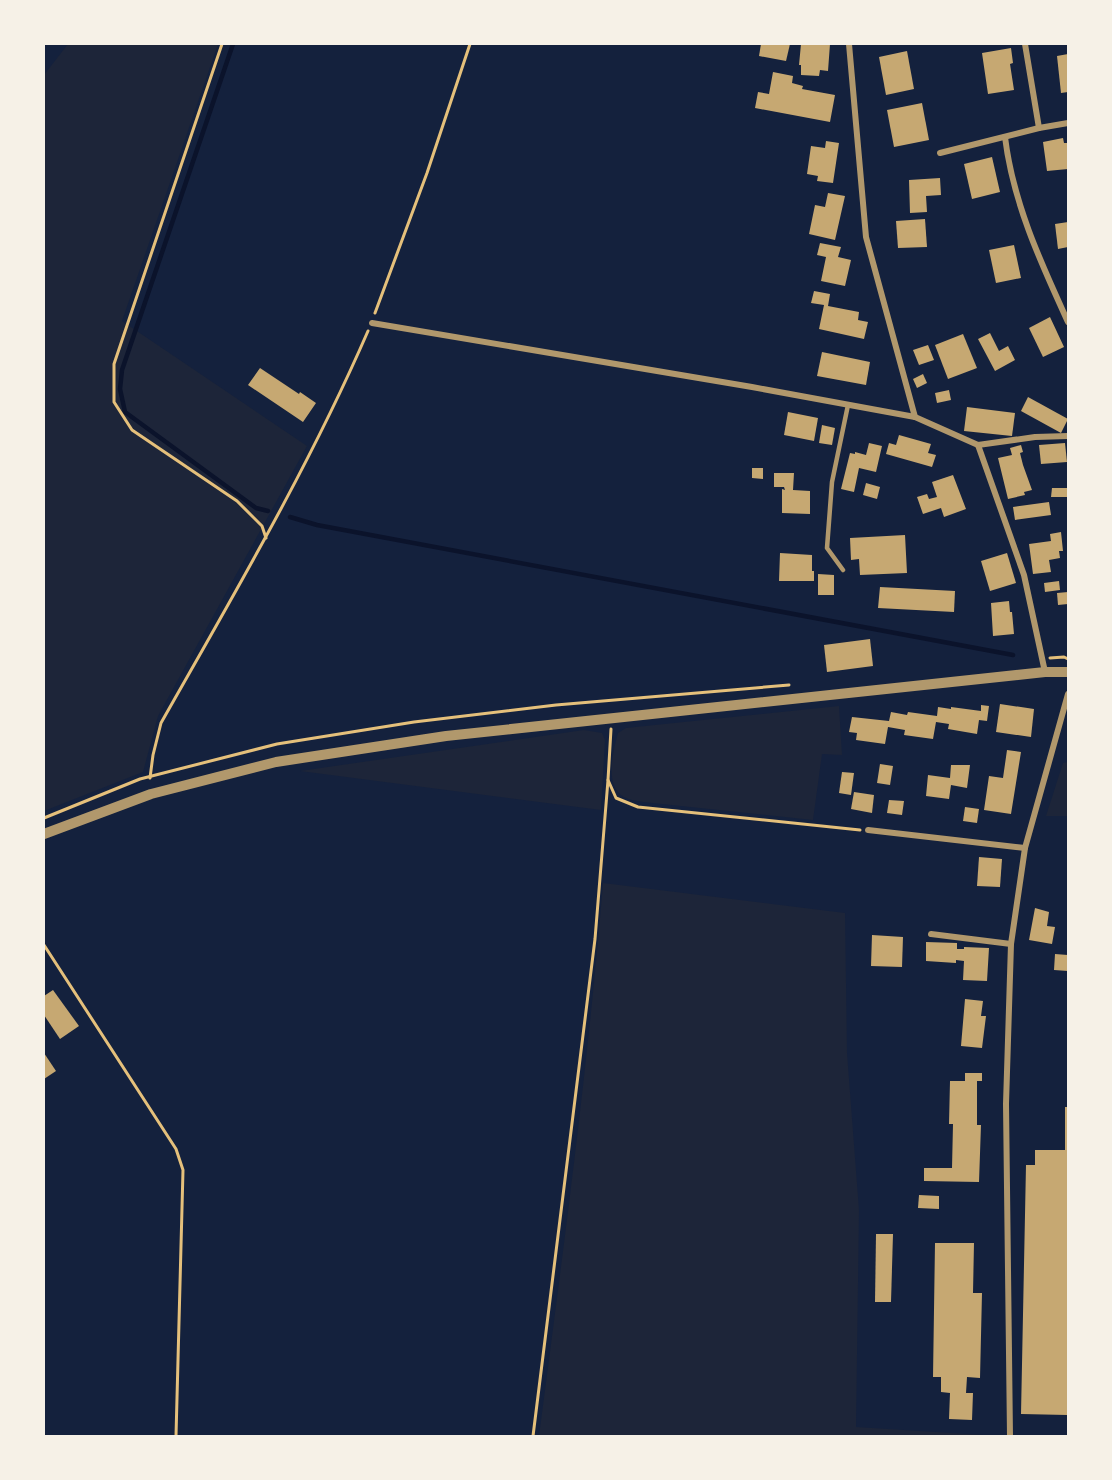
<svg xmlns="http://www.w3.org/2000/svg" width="1112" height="1480" font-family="'Noto Sans',sans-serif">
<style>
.green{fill:#1d2539}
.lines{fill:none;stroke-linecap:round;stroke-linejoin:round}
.stream{stroke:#0b132b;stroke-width:4.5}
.building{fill:#c6a872}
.path{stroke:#e5c07b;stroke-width:3}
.service{stroke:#b1986c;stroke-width:4.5}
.minor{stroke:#b1986c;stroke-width:6}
.tertiary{stroke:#b1986c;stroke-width:10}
</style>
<rect width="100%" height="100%" fill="#14213d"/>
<g class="green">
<polygon points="68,44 218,44 122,321 307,446 158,716 143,772 44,811 44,75"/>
<path d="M 839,706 L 842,755 L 822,754 L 813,820 L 643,802 C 638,801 630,800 624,797 C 604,786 613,752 618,733 L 626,728 Z"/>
<polygon points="584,730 602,733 605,740 601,810 300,771"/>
<polygon points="1068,762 1068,816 1046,816 1063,763"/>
<path d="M 603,883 L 845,913 L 847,1053 L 859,1210 L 856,1427 L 999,1436 L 539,1436 C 563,1252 588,1068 603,883 Z"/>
</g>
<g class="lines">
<g class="stream">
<polyline points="233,44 122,370 120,389 125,412 256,508 268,511"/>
<polyline points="290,517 317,525 1013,655"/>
</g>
</g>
<g class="building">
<polygon points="761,44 790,44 786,61 759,56"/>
<polygon points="801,44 830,44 828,71 820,70 819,76 801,75 801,65 799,65"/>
<polygon points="1011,48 1013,63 1010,64 1014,90 988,94 982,53"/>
<polygon points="907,51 914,89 886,95 879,57"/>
<polygon points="1068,54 1068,92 1061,93 1057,56"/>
<polygon points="773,72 793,76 792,83 803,86 802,89 835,95 830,122 755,108 758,92 769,94"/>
<polygon points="922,103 929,140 894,147 887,110"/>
<polygon points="1063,138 1064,143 1068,143 1068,169 1047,171 1043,142"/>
<polygon points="826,141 839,143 833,183 817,181 818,176 807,174 811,146 825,148"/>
<polygon points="992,157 1000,192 972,199 964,164"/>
<polygon points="940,178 941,195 926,196 927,212 910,213 909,180"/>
<polygon points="828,193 845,196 835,240 809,234 815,205 825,207"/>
<polygon points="925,219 927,247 898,248 896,221"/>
<polygon points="1068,222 1068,247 1058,249 1055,224"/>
<polygon points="820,243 841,247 838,257 851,260 845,286 821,281 826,257 817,255"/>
<polygon points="1014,245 1021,278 996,283 989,250"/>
<polygon points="814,291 830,294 828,306 859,312 858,320 868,322 864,339 819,329 824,305 811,303"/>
<polygon points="1050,317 1064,347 1043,357 1029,328"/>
<polygon points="990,333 999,351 1008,346 1015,360 995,371 978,339"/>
<polygon points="963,334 977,368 948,379 935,345"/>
<polygon points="928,345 934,360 919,365 913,350"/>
<polygon points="822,352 870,362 866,385 817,376"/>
<polygon points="260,368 299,394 300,392 316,403 303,422 248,385"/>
<polygon points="923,374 927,383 917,388 913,379"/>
<polygon points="949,390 951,400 937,403 935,393"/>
<polygon points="1028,397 1068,419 1061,433 1021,411"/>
<polygon points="967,407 1015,413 1012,436 964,431"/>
<polygon points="788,412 818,418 814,441 784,435"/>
<polygon points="822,425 835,428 832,445 819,443"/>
<polygon points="899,435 931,444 928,453 936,455 932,467 886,454 889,443 896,445"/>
<polygon points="869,443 882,446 876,472 859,468 854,492 841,489 850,453 855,454 855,452 866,455"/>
<polygon points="1065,443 1067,462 1041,464 1039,445"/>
<polygon points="1021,445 1023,452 1020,453 1023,465 1032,490 1024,492 1025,495 1008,499 998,458 1012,455 1010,448"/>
<polygon points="752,468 763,468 763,479 752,478"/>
<polygon points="774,473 794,473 793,490 810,491 810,514 782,513 782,489 785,490 784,487 774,487"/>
<polygon points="953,475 966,509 944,517 941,508 923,514 917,497 927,494 929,499 937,497 932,482"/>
<polygon points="866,483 880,487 877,499 863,495"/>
<polygon points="1052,488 1068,488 1068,497 1051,497"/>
<polygon points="1049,502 1051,515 1015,520 1013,507"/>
<polygon points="1061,532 1063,551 1059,551 1060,558 1049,560 1051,572 1033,574 1029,544 1051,541 1050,534"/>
<polygon points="905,535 907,573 860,575 859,559 851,560 850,538"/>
<polygon points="780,553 812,555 812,571 814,571 814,581 779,581"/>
<polygon points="1007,553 1016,583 990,591 981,561"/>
<polygon points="818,574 834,575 834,595 818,595"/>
<polygon points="1059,581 1060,590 1045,592 1044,583"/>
<polygon points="880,587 955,591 954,612 878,608"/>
<polygon points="1068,592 1068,604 1058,605 1057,593"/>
<polygon points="1009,601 1010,612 1012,612 1014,634 993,636 991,603"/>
<polygon points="870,639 873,666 827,672 824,645"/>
<polygon points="1000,704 1034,709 1031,737 996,732"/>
<polygon points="981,705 989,706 987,721 979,720 977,734 948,729 949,724 936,722 933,739 904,735 905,730 888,727 885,744 856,740 857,733 849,732 852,717 889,721 891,712 907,715 908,712 937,716 938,707 951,709 951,707 981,711"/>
<polygon points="1007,750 1021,752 1011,814 984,810 989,776 1003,778"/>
<polygon points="880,764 893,766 890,785 877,783"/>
<polygon points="951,765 970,765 967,788 951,785 949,799 926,796 928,775 950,778"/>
<polygon points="842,772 854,773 851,795 839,793"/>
<polygon points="854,792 874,795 872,813 851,809"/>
<polygon points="889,800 904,801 902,815 887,813"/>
<polygon points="965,807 979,809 977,823 963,821"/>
<polygon points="979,857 1002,859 1000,887 977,886"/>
<polygon points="1035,908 1049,912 1047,926 1055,927 1052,944 1029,940"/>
<polygon points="872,935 903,937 902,967 871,966"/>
<polygon points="926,942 957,943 957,949 964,949 964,947 989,948 987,981 963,980 964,961 956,960 956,963 926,961"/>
<polygon points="1055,954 1068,955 1068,971 1054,970"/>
<polygon points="53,990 79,1026 60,1039 44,1015 44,996"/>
<polygon points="965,999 983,1001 981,1016 986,1016 982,1048 961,1046"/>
<polygon points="44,1053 56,1071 44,1079"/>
<polygon points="965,1073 982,1073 982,1081 977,1081 977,1125 981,1125 979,1182 924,1181 924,1168 952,1168 953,1124 949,1124 950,1081 965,1081"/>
<polygon points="1065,1107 1068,1107 1067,1415 1021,1414 1026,1165 1035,1165 1035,1150 1065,1150"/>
<polygon points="919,1195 939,1196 939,1209 918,1208"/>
<polygon points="876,1234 893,1234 891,1302 875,1302"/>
<polygon points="935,1243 974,1243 973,1293 982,1293 980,1378 967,1377 966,1393 973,1393 972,1420 949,1419 950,1393 941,1392 941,1377 933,1377"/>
</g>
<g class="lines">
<g class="path">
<polyline points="222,44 114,364 114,402 132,430 237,501 262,526 266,538"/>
<polyline points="375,313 427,173 470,44"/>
<polyline points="1050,658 1064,657 1068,659"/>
<polyline points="611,729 608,780 616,798 638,807 860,830"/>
<path d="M 150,778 L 153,755 L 161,723 C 234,594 309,467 368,331"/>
<polyline points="44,818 140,779 277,744 414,722 556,705 789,685"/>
<polyline points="44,945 176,1149 183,1170 176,1436"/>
<polyline points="533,1436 595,939 608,780"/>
</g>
<polyline class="service" points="843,570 827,548 832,482 848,405"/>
<g class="minor">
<polyline points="849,44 866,237 915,417"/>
<polyline points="1025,44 1039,128"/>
<path d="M 1005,137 C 1013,203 1041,263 1068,322"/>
<polyline points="940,153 1039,128 1068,123"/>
<polyline points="372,323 752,387 915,417 978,445 1035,437 1068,436"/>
<polyline points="978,445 1024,575 1045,672"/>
<polyline points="868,830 1025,848"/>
<polyline points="931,934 1011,944"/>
<polyline points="1010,1436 1006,1104 1011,944 1025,848 1068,694"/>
</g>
<polyline class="tertiary" points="44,834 151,794 276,762 446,736 1045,672 1068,672"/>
</g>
<rect width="1112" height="1480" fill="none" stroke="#f6f1e7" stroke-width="90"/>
</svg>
